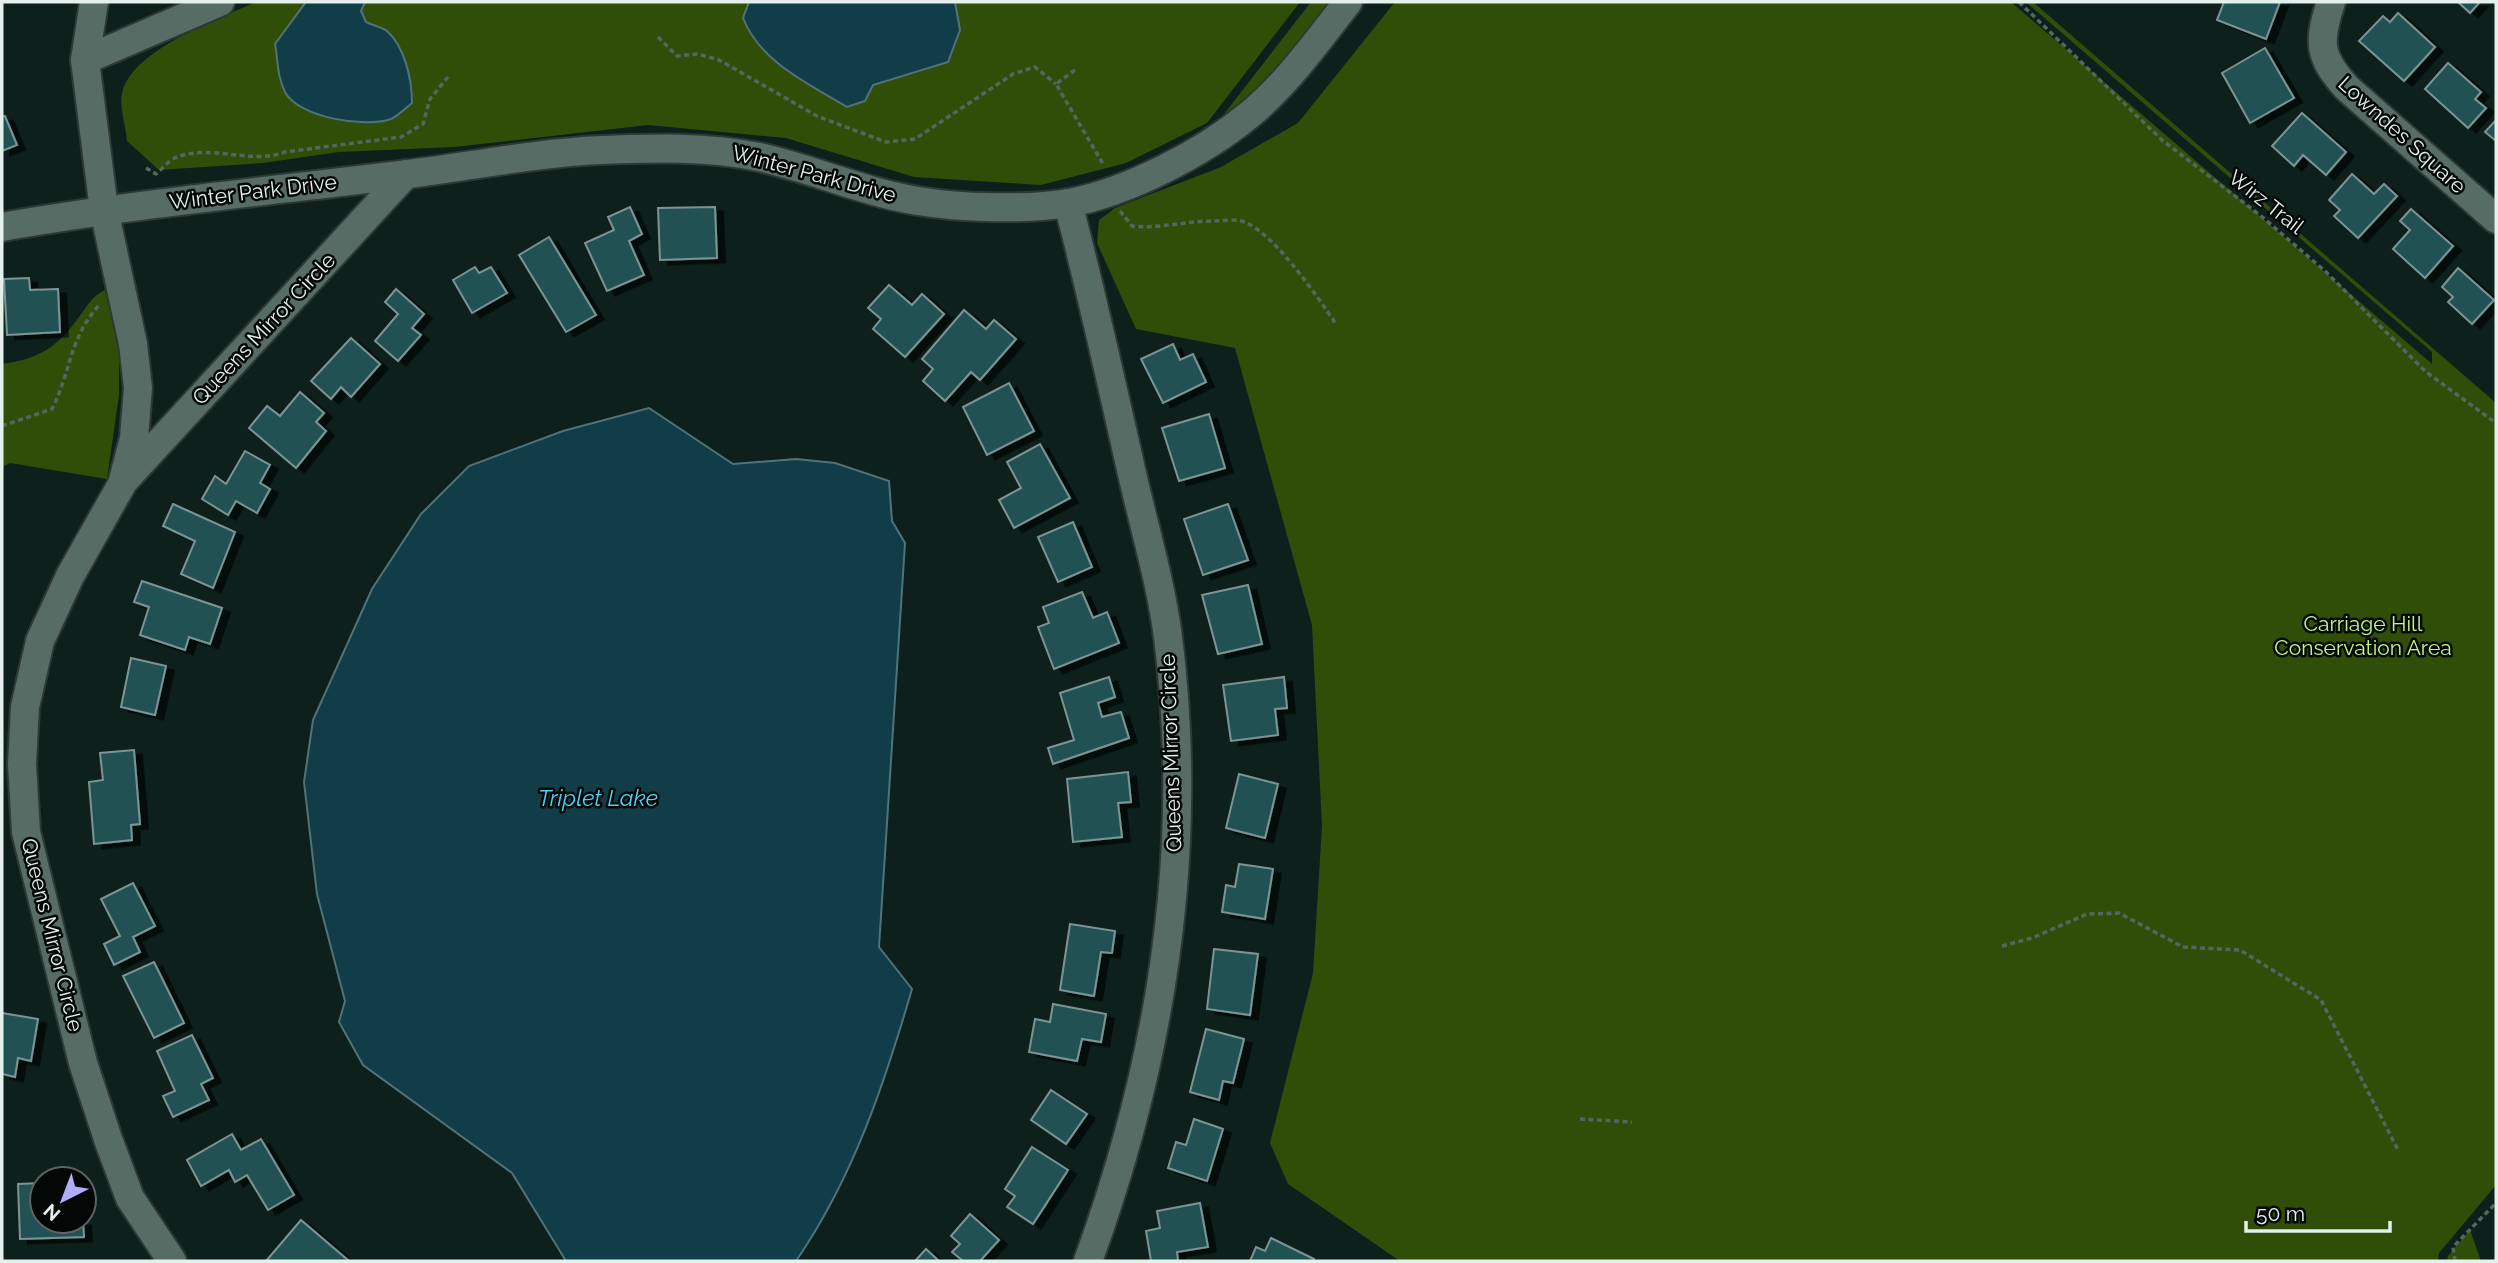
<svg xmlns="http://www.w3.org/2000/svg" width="2498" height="1263" font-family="Raleway,sans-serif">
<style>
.green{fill:#314e09}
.water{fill:#103d48;stroke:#507379;stroke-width:2}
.building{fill:#215152;stroke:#7c9494;stroke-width:2;filter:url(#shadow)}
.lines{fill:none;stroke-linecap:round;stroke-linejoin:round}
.minor-casing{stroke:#2e3834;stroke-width:32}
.path{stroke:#556661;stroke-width:3.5;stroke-dasharray:5 3.5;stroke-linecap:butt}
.minor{stroke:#576c65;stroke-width:28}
.labels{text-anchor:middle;stroke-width:5;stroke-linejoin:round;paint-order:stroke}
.street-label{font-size:21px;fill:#e4f0ec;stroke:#030806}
.park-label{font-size:21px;fill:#bef884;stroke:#030806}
.water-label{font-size:23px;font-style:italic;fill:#49d5f8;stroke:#030806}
</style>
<defs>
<filter id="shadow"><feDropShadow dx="8" dy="4.5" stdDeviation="0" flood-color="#0009"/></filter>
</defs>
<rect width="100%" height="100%" fill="#0d201b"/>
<g class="green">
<path d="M 256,2 L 1300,2 L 1207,123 L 1126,163 L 1041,185 L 914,177 L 786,138 L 648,125 L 454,147 L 339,152 L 263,163 L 159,170 L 127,141 C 126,128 119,106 122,93 C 132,50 218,19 256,2 Z"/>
<polygon points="1311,2 1336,2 1277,75 1214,127"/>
<polygon points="1395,2 2011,2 2432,364 2432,352 2026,2 2033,2 2496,403 2496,1185 2439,1253 2438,1261 1400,1261 1288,1184 1270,1143 1313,973 1322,826 1312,625 1235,348 1136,329 1097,243 1099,220 1115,208 1221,167 1298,123"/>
<path d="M 105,290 L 119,346 L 119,395 L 107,479 L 10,463 L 2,467 L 2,364 C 38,359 57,348 79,317 C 87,306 92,296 105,290 Z"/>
<polygon points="2470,1230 2481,1261 2447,1261 2448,1256"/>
</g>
<g class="water">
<path d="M 306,2 L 365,2 L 361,11 L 366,22 C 372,25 382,27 387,31 C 405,47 412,80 412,103 C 406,108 398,116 391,119 C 365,128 299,118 285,92 C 277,76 278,60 275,44 Z"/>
<path d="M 749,2 L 955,2 L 960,30 L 948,62 L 873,85 L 865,101 L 847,107 C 809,84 760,62 743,18 Z"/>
<path d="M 649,408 L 733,464 L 796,459 L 835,463 L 889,481 L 892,521 L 905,543 L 879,947 L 912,989 C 884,1085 853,1178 796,1261 L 566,1261 L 512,1173 L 363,1065 L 339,1022 L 345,1001 L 317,894 L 304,782 L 313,720 L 372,589 L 421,514 L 469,466 L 563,431 Z"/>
</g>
<g class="building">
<polygon points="2224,2 2280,2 2266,39 2217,20"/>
<polygon points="2458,2 2480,2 2470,13"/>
<polygon points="2398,13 2435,47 2404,81 2359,41 2383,16 2390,22"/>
<polygon points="2265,48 2294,98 2250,123 2222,73"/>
<polygon points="2448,63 2481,92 2475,99 2486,108 2468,128 2425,89"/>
<polygon points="2302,113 2346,152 2326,175 2303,155 2294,166 2272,146"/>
<polygon points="5,116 17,145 2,151 2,117"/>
<polygon points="2496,120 2496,141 2485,132"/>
<polygon points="2352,174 2374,194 2384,184 2397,196 2358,238 2334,216 2340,210 2329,200"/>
<polygon points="630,207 642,234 629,241 644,275 607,291 585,243 614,230 608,217"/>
<polygon points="715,207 717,258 660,260 658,208"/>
<polygon points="2411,209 2453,246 2425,278 2393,249 2410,230 2400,221"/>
<polygon points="549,237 596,315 566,332 519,255"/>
<polygon points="475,267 479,273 491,267 507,293 472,313 453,280"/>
<polygon points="2458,268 2494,300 2472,324 2448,302 2453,297 2442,287"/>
<polygon points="29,278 30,290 58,289 60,332 7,335 4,279"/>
<polygon points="889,285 912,305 922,294 944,314 905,357 873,329 881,319 868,308"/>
<polygon points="396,289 424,314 412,328 421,335 398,361 375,341 398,314 385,302"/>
<polygon points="964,310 986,329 994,320 1016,339 980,380 971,372 945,401 923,381 933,369 922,359"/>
<polygon points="351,338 380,364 351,397 341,387 331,399 311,381"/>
<polygon points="1173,344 1180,360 1193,354 1206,382 1163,403 1141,359"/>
<polygon points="1009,383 1034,431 987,455 963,407"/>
<polygon points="300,392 324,413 316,422 326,431 296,468 249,428 267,406 280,416"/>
<polygon points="1209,414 1225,468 1179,481 1162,428"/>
<polygon points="1040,444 1070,498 1014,528 999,500 1021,488 1007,462"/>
<polygon points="245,451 270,465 260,483 270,489 257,513 236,501 228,515 202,499 215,476 226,484"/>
<polygon points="173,504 235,532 213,588 181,574 195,541 163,526"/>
<polygon points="1228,504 1248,560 1203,575 1184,519"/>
<polygon points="1073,522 1092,567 1058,582 1038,537"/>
<polygon points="142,581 222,608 210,644 189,637 185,650 140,635 149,607 134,602"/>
<polygon points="1248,585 1262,644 1218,654 1202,595"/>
<polygon points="1082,592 1093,618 1107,612 1119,643 1054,669 1038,627 1049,623 1043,607"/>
<polygon points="131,658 166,666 155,715 121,707"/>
<polygon points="1109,677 1115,697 1098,703 1102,717 1121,712 1129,738 1053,764 1048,748 1074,740 1060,693"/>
<polygon points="1284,677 1287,708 1275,709 1278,735 1231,741 1223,685"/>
<polygon points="134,750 140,824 131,825 132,840 94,844 89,782 103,780 100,753"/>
<polygon points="1128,772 1131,802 1118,803 1122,837 1073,842 1067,779"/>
<polygon points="1239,774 1278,784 1265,838 1226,828"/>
<polygon points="1239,864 1273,869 1265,919 1222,912 1226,885 1235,887"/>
<polygon points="133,883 155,926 133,937 140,952 114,965 104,944 120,936 101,899"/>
<polygon points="1070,924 1115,931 1112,953 1101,952 1094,996 1060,990"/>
<polygon points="1214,949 1258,954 1250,1015 1207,1009"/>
<polygon points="154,962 184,1023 154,1038 123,976"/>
<polygon points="1053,1004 1106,1014 1101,1042 1082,1039 1077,1061 1029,1052 1035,1019 1050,1022"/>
<polygon points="2,1013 38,1019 31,1061 18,1058 15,1077 2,1074"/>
<polygon points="1206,1029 1244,1039 1233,1083 1223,1081 1219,1100 1190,1092"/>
<polygon points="192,1035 213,1078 201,1084 209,1100 173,1117 163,1096 175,1091 157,1051"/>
<polygon points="1051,1090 1087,1114 1066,1144 1031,1120"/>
<polygon points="1194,1119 1223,1129 1207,1181 1168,1168 1176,1142 1186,1145"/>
<polygon points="232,1134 241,1150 261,1139 294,1195 268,1210 247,1175 235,1182 229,1170 201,1186 187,1160"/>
<polygon points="1032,1147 1068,1170 1033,1224 1007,1207 1015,1196 1005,1189"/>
<polygon points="42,1183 42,1221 83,1221 84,1237 20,1239 18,1184"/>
<polygon points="1200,1203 1208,1247 1177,1252 1178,1261 1151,1261 1146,1231 1160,1228 1157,1211"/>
<polygon points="970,1214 999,1240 980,1261 963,1261 952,1252 960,1244 951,1236"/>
<polygon points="301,1220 349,1261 266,1261"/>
<polygon points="1271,1238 1314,1259 1313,1261 1250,1261 1256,1247 1265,1251"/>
<polygon points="926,1249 939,1261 915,1261"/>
</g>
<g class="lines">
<defs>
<g id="minor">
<polyline points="94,2 85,60 104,210 133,344 138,388 134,438 122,484 70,576 40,641 25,707 22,764 26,832 83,1063 108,1139 130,1198 172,1261"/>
<path d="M 2331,2 C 2318,42 2318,56 2347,88 L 2496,219"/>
<polyline points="85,60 220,2"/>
<path d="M 1068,203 C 1092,294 1112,386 1133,478 C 1145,530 1161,584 1168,637 C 1195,850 1161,1061 1088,1261"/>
<path d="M 2,227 C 134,204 268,191 401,175 C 467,167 535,153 601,150 C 655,148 706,146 759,157 C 813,169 863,192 918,201 C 960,208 1027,210 1069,203 C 1128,192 1203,153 1249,115 C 1288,83 1317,41 1348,2"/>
<polyline points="123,482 406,174"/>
</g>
</defs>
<use href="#minor" class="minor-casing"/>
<g class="path">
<polyline points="2019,2 2162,140 2261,216 2325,271 2426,372 2496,423"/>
<polyline points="658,37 677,56 698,54 719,60 817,116 886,142 915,139 1013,74 1035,67 1056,84"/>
<polyline points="1075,70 1056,84 1103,164"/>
<path d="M 146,168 L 156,174 C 162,169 170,159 177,157 C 213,144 251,165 285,152 L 401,137 L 423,124 L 430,99 L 448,77"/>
<path d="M 1120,211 L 1132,226 C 1159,229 1186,221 1213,221 C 1222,221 1233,219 1241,221 C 1272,229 1318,298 1336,324"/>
<path d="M 2,426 L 52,409 C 72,369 68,340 100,304"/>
<polyline points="2002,946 2032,938 2087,914 2119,913 2183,947 2240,950 2321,1000 2398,1150"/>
<polyline points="1580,1119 1632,1122"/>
<polyline points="2455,1261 2453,1247 2496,1203"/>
</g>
<use href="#minor" class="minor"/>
</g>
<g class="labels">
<g class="street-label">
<text transform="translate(2402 135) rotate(42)" y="7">Lowndes Square</text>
<text transform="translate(814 174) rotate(15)" y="7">Winter Park Drive</text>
<text transform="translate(253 192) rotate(-7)" y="7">Winter Park Drive</text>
<text transform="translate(2266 202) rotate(38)" y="7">Wirz Trail</text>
<text transform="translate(264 329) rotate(-47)" y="7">Queens Mirror Circle</text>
<text transform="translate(1171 753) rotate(-92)" y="7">Queens Mirror Circle</text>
<text transform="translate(52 935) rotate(76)" y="7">Queens Mirror Circle</text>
</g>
<g class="park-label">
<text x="2363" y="631">Carriage Hill<tspan x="2363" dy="24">Conservation Area</tspan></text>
</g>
<g class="water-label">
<text x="598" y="806">Triplet Lake</text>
</g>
</g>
<rect width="2498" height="1263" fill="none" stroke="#e4f0ec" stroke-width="7"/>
<g transform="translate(63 1200) rotate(222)"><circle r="33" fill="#030806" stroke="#5d6562" stroke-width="2"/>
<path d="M0-5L12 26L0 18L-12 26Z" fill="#afaefa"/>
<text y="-10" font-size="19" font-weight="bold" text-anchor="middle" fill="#e4f0ec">N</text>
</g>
<path d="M2246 1221v10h144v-10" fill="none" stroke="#e4f0ec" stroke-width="3.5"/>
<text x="2256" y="1221" font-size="21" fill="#e4f0ec" stroke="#030806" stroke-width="5" paint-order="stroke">50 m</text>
</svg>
